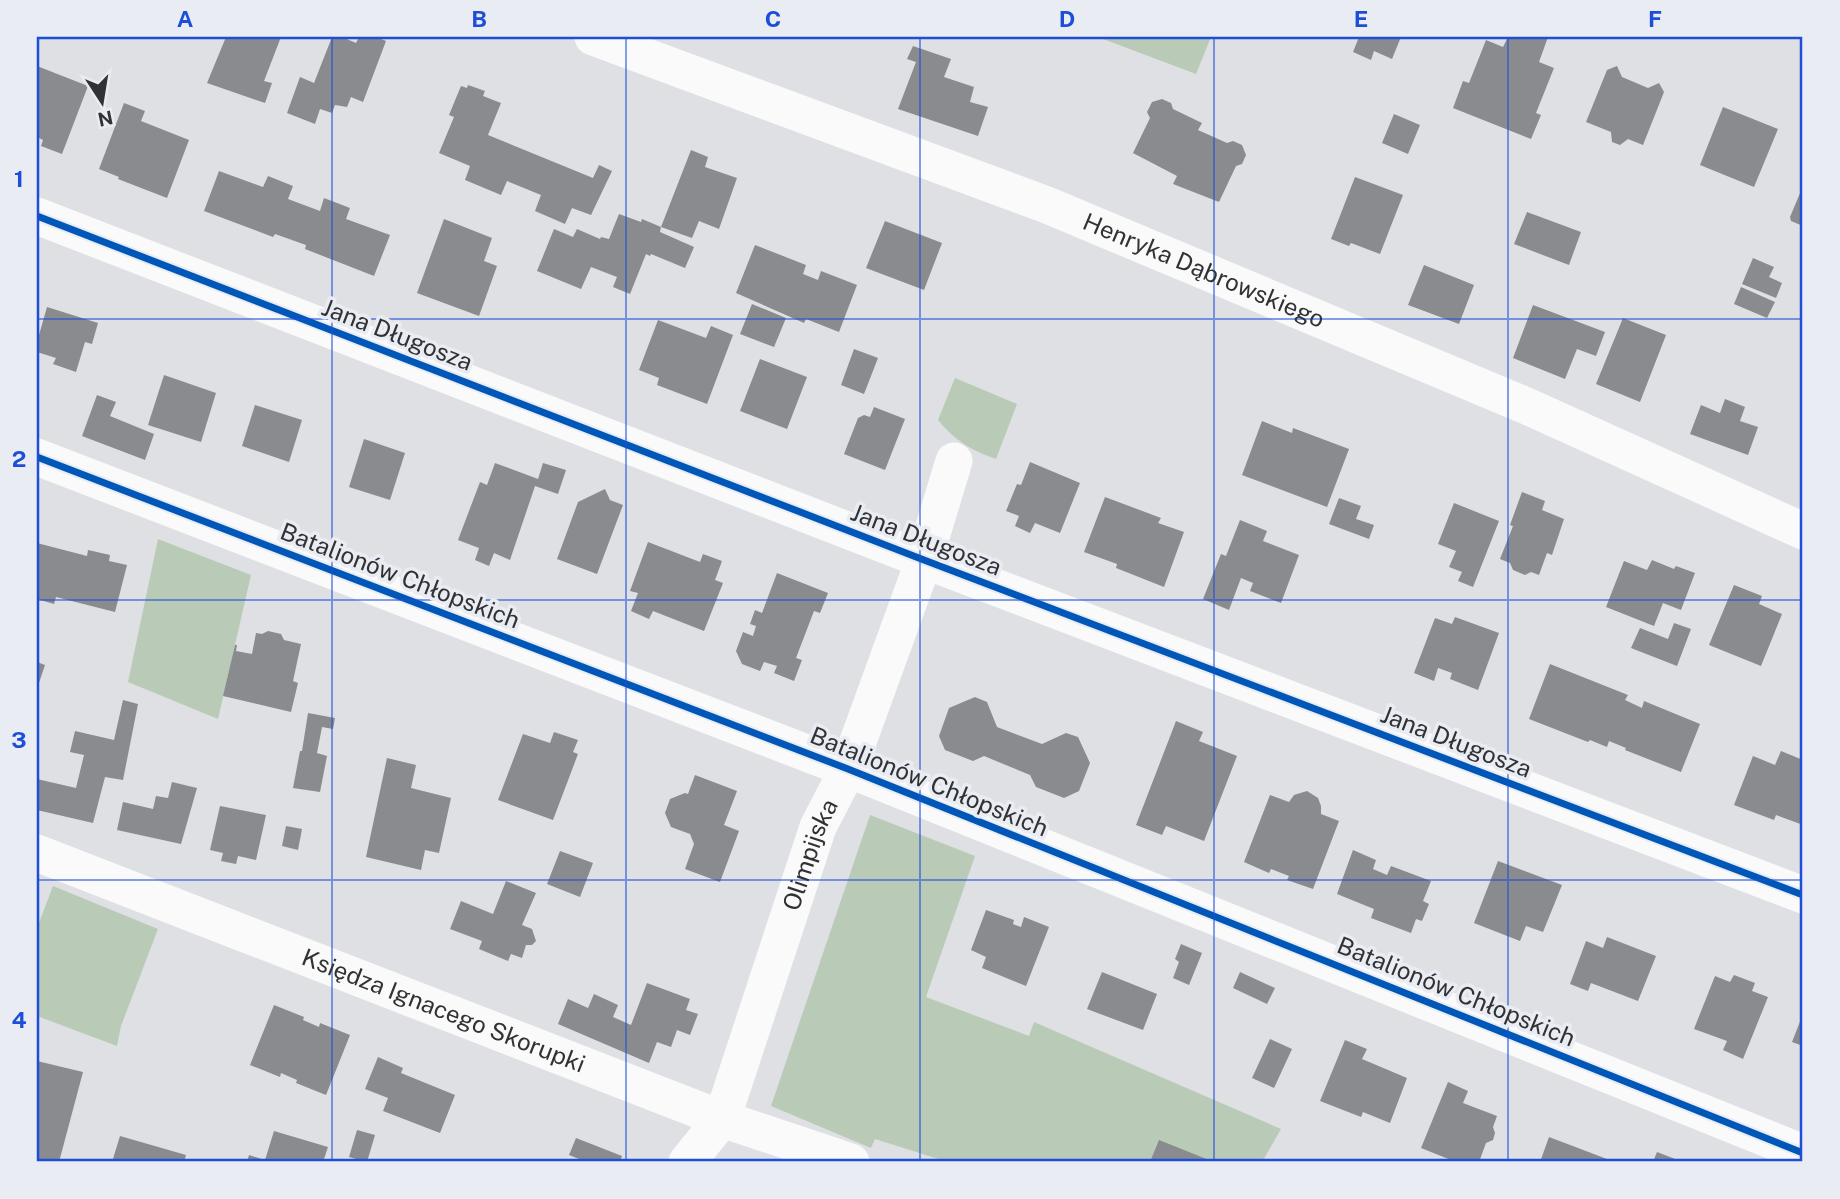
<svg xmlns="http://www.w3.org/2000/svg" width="1840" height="1199" font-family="'Public Sans',sans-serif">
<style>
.green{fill:#b9cbb7}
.building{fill:#898b8e}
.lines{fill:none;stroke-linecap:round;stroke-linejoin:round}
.minor{stroke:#fafafb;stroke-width:37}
.cycleway-casing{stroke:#e9ecf3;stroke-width:11}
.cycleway{stroke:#0057b8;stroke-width:7}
.grid{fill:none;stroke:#1d4ed8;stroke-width:2;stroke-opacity:0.55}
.labels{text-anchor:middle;stroke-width:7;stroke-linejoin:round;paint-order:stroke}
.street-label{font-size:24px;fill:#313234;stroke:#e9ecf3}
.neatline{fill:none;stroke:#1d4ed8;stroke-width:2.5}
.grid-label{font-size:23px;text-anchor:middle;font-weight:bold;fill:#1d4ed8}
</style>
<rect width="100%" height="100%" fill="#dee0e4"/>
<g class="green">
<polygon points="1098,37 1211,37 1196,74"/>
<path d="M 955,378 L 1017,404 L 996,459 C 972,451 954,440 938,420 Z"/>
<polygon points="158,539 251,575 218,719 128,682"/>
<polygon points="870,815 975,856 926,997 1029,1036 1034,1022 1281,1129 1262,1162 948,1162 875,1139 871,1148 771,1106"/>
<polygon points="53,886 158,929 121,1026 117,1046 37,1016 37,928"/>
</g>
<g class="building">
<polygon points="226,37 281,37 264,81 272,83 265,103 207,83"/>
<polygon points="332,37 342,37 356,43 359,37 376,37 386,41 363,102 351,97 347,107 335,105 332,113 320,109 315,124 287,113 300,77 314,83"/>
<polygon points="1359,37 1401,37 1392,59 1374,51 1371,60 1353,52"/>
<polygon points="1508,37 1548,37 1539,62 1554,68 1536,113 1541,115 1531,139 1453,108 1463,81 1469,83 1486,40 1503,47"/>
<polygon points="913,46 951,59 944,77 974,87 970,102 988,107 978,136 898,109 916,62 907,59"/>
<polygon points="37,66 88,86 62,154 41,146 43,140 37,137"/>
<polygon points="1617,66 1622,77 1648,88 1659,83 1664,92 1643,145 1628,139 1620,145 1612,142 1611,132 1586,122 1607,70"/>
<polygon points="468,85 485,91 483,96 501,103 488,135 593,178 599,165 612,171 591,215 572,208 565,224 535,211 541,195 507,181 501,195 465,180 470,166 439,153 454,117 449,115 461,86 467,88"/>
<polygon points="1162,99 1171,103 1173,109 1202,123 1198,130 1227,143 1233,141 1242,145 1246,155 1242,164 1236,166 1219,202 1173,184 1177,176 1133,153 1150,118 1147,112 1152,102"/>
<polygon points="124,103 145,111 141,121 189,140 167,198 118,179 119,177 99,169"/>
<polygon points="1723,107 1778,129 1754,187 1700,165"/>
<polygon points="1394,114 1420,125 1408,154 1382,143"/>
<polygon points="691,150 708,157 705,167 737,178 719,229 699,221 692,238 661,227 660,232 694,247 685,268 651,254 650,256 646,254 630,294 613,287 617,277 591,267 581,289 537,271 554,229 573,237 577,229 600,239 601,237 609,239 619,214 641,222 642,219 661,227"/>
<polygon points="219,171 263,187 268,176 293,186 288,199 320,211 324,198 350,208 346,219 390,235 374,276 305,249 306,245 275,234 273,237 204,211"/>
<polygon points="1355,177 1403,195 1380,254 1351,243 1349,246 1331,239"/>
<polygon points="1803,186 1803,226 1791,221 1790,217"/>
<polygon points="1527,212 1581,232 1569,265 1514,244"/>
<polygon points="444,219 492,238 484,261 497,266 479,316 417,293"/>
<polygon points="885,221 942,243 924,290 866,268"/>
<polygon points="755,245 806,265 803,274 818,280 821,271 857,285 839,332 806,319 804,323 736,293"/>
<polygon points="1753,258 1774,267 1769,277 1782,283 1776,298 1742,284"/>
<polygon points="1424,265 1474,285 1459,324 1408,305"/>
<polygon points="1741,287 1775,302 1767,318 1734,304"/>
<polygon points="752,304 786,318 774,347 740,334"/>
<polygon points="1533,305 1605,332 1596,356 1577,349 1565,379 1513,358"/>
<polygon points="47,307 98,323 92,344 85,342 76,372 53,364 56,358 37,352 37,342"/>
<polygon points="1623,318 1666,335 1640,402 1596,384"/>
<polygon points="658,320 706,338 711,326 733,335 707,404 657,385 659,378 639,370"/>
<polygon points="854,349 878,358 864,394 841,385"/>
<polygon points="760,359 807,377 787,429 740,411"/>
<polygon points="164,375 216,393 201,442 148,425"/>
<polygon points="97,395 116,402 110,416 154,434 145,460 82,436"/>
<polygon points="1725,399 1745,407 1740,421 1758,427 1748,455 1690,434 1701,405 1720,413"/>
<polygon points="255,405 302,420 289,462 242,446"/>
<polygon points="874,407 905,419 885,470 844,454 858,418 864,415 870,417"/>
<polygon points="1262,421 1292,433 1293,428 1349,449 1327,507 1242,475"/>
<polygon points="364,439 405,453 390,500 349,487"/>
<polygon points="1030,462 1080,483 1060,533 1035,523 1030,533 1015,526 1019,516 1006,511 1017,484 1021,485"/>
<polygon points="495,463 538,479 543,463 566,470 558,494 535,486 510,560 494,553 489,566 475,560 479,548 458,540 480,482 487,485"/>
<polygon points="605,489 610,500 623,505 597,574 557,559 578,502"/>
<polygon points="1522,492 1545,501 1542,510 1564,519 1552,555 1547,553 1539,575 1531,572 1525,575 1513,570 1510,563 1500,559 1513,526 1510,525"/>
<polygon points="1105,497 1161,518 1158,523 1184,532 1164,587 1116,568 1117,564 1084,552"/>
<polygon points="1339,498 1361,506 1356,519 1374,525 1369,539 1329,524"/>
<polygon points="1454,503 1499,521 1473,587 1458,581 1462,572 1449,567 1456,551 1438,544"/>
<polygon points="1240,520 1267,531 1263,541 1299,555 1281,603 1250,591 1253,583 1241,578 1229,610 1203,599 1221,554 1226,556"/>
<polygon points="648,542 700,562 703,554 722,561 715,580 723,583 704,631 653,611 649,619 631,611 638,593 630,591"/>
<polygon points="37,543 87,556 88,550 110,555 109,561 127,565 115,612 56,597 54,604 37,599"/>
<polygon points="1652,560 1674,569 1676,566 1695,573 1681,610 1663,603 1654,626 1606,607 1624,561 1647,570"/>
<polygon points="777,573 828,593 820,613 814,611 796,658 802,660 794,681 774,673 777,666 764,662 760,671 742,664 736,651 743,632 753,636 756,626 750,624 755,610 762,613"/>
<polygon points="1734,585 1762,596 1759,604 1782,614 1761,666 1709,645"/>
<polygon points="1455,617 1499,633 1478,690 1450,679 1452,673 1438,668 1434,681 1414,673 1435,618 1452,624"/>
<polygon points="1674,623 1691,629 1677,666 1631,648 1640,628 1668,639"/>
<polygon points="268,631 281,634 284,640 301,644 293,681 298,683 291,712 223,696 235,645 237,645 236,651 252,654 256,633 262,634"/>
<polygon points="37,662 45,665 37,689"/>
<polygon points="1550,664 1628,695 1625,700 1642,708 1644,701 1700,724 1681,772 1625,750 1626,748 1609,741 1607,747 1590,740 1588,742 1529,719"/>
<polygon points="975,697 987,702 997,727 1042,744 1066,733 1078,737 1090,763 1079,791 1064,798 1036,787 1030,775 984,756 973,761 945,750 939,736 949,708"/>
<polygon points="123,700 138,704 123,780 105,777 93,823 37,810 37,779 76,788 84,755 70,752 75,731 114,740"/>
<polygon points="308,713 335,718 333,729 322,727 317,753 327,756 320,792 293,788 300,751 302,751"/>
<polygon points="1176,721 1203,732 1199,741 1237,756 1204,841 1166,826 1162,835 1136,825"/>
<polygon points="554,732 578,740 573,752 578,754 553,820 498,800 523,734 550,743"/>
<polygon points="1781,751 1803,760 1803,825 1776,815 1774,820 1734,805 1753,756 1775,765"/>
<polygon points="387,758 416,765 411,788 451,798 439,853 425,850 421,870 366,857"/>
<polygon points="695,775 737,791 724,825 739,831 720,882 685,869 694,844 690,834 671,827 665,813 670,799 685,793 688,794"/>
<polygon points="172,782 197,788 181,844 117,830 123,802 153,809 156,796 168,798"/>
<polygon points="1307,791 1318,798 1321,806 1321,814 1339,821 1313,889 1287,880 1289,876 1271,869 1269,873 1244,862 1270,795 1289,802 1294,795"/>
<polygon points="220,806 266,815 256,860 238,856 236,864 221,861 223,853 210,850"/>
<polygon points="286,826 302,829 298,850 282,846"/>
<polygon points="1353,850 1376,860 1373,869 1387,875 1391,866 1431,881 1423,901 1429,904 1422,921 1416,919 1411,933 1371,918 1374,909 1337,894"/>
<polygon points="560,851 593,863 580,897 547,884"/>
<polygon points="1498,861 1562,885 1543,932 1526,926 1520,941 1474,923"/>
<polygon points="506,881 536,893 522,925 532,929 536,941 532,945 526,945 522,958 511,954 508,961 479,949 482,941 450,929 461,901 493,914"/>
<polygon points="986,910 1014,920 1013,924 1021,927 1024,917 1049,927 1026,986 982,968 986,957 971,950"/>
<polygon points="1607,937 1656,956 1638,1001 1591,983 1588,991 1570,984 1586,941 1603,948"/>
<polygon points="1181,944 1202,953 1189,985 1173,978 1179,962 1175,959"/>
<polygon points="1102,972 1157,994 1143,1030 1087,1009"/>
<polygon points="1240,972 1275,988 1267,1004 1233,988"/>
<polygon points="1734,975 1755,983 1752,991 1768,997 1743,1059 1723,1050 1727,1041 1694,1029 1715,976 1730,982"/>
<polygon points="647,983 690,999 686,1010 698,1014 690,1035 677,1030 671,1047 657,1042 649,1063 558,1024 568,999 588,1008 594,994 618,1005 613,1017 631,1025"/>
<polygon points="274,1005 304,1017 303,1020 319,1027 320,1023 350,1035 326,1095 296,1083 297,1080 281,1073 280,1077 250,1065"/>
<polygon points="1803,1014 1803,1046 1792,1042"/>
<polygon points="1270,1039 1292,1049 1274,1088 1252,1078"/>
<polygon points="1345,1040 1367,1049 1362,1059 1407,1078 1390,1123 1363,1112 1361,1117 1320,1101"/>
<polygon points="378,1057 403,1068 401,1073 455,1095 440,1133 383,1111 388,1098 365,1089"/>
<polygon points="37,1061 83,1072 59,1162 37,1162"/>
<polygon points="1448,1082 1468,1091 1463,1103 1497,1116 1493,1127 1495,1133 1493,1140 1486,1143 1479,1162 1456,1162 1421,1148"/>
<polygon points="357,1130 375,1135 367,1162 349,1157"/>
<polygon points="274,1131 328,1147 323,1162 247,1162 249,1155 265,1160"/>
<polygon points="120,1136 186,1155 184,1162 112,1162"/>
<polygon points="1549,1137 1607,1159 1605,1162 1540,1162"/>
<polygon points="576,1138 622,1156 620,1162 578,1162 579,1159 569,1155"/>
<polygon points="1159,1140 1209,1160 1208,1162 1150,1162"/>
<polygon points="1657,1152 1683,1162 1653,1162"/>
</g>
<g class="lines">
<g class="minor">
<path id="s1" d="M 593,37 L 1047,205 L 1529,407 L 1803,531"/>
<polyline points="37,216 924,560 1803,895"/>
<polyline points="37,457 848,769 1803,1153"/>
<path id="s2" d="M 37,853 L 722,1119 L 851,1162"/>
<path id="s3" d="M 687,1162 L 722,1119 L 818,827 L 848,769 L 924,560 L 954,461"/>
</g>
<defs>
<g id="cycleway">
<polyline points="37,216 924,560 1803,895"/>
<polyline points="37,457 848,769 1803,1153"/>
</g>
</defs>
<use href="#cycleway" class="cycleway-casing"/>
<use href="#cycleway" class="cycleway"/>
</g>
<path class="grid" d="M 332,37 L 332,1162M 626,37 L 626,1162M 920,37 L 920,1162M 1214,37 L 1214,1162M 1508,37 L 1508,1162M 37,319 L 1803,319M 37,600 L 1803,600M 37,880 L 1803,880"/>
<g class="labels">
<g class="street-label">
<text dy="8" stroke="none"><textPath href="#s1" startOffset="654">Henryka Dąbrowskiego</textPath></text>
<text transform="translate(397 335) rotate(21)" y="8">Jana Długosza</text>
<text transform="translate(926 540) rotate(21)" y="8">Jana Długosza</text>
<text transform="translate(400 576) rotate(21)" y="8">Batalionów Chłopskich</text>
<text transform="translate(1456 742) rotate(21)" y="8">Jana Długosza</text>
<text transform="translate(929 782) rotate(22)" y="8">Batalionów Chłopskich</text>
<text dy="8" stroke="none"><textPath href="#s3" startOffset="334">Olimpijska</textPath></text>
<text transform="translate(1456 992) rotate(22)" y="8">Batalionów Chłopskich</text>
<text dy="8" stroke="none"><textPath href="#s2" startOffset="436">Księdza Ignacego Skorupki</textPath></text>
</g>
</g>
<rect width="1840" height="1199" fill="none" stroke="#e9ecf3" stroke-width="77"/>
<g transform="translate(102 102) rotate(168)" stroke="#e9ecf3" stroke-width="5" paint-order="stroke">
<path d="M0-5L12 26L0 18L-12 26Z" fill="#313234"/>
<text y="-10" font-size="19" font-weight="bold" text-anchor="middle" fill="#313234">N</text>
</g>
<rect x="38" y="38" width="1763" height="1122" class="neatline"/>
<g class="grid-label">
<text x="185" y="27">A</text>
<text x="479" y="27">B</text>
<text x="773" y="27">C</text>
<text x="1067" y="27">D</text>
<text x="1361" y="27">E</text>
<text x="1655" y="27">F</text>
<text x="19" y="187">1</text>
<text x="19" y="467">2</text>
<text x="19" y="748">3</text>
<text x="19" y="1028">4</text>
</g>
</svg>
